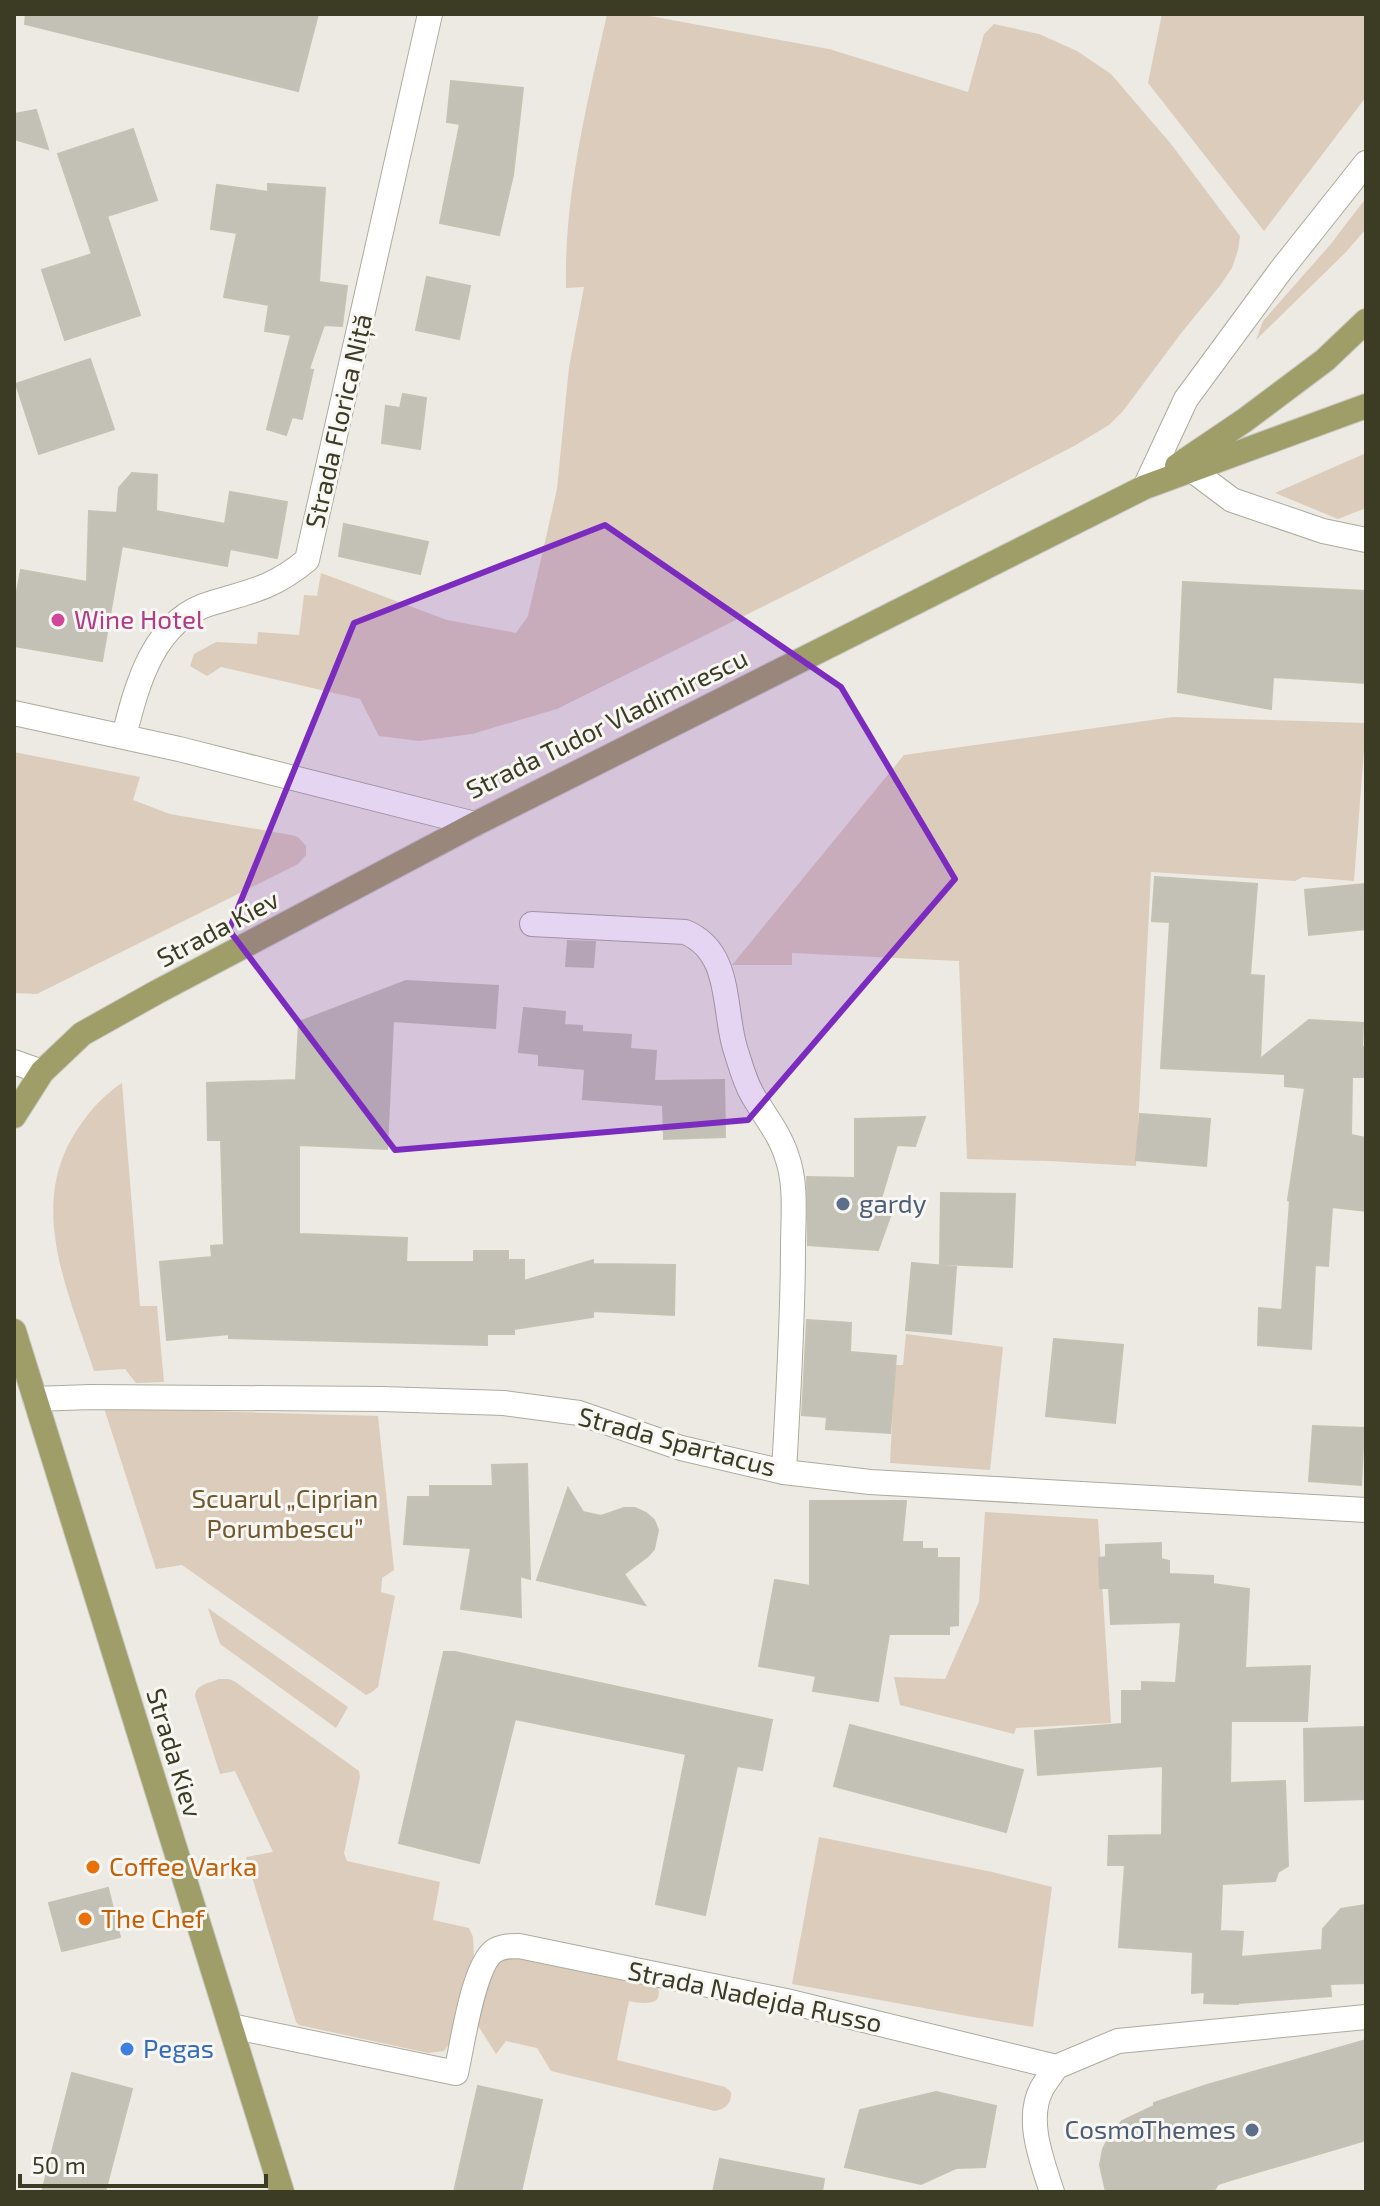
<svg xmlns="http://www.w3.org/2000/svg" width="1380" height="2206" font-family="'Exo 2',sans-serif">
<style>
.green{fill:#dcccbc}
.building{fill:#c3c1b5;stroke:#c5c2b5;stroke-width:2}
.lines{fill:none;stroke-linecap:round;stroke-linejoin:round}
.street-casing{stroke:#adab9d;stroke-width:26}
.secondary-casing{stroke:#aeac99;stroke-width:26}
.primary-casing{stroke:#c8c8c1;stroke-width:26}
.street{stroke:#fff;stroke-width:24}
.secondary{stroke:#fff;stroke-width:24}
.primary{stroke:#9f9e69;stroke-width:24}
.marked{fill:#7b2cbf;fill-opacity:0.2;stroke:#7b2cbf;stroke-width:6;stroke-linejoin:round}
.hotel-dot{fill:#d1479c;stroke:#f8f7f3;stroke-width:3}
.service-dot{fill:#5c6f8a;stroke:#f8f7f3;stroke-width:3}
.food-dot{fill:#e8710a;stroke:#f8f7f3;stroke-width:3}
.shop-dot{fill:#3f7fe0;stroke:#f8f7f3;stroke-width:3}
.labels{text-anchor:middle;stroke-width:6;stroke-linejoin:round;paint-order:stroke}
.street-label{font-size:26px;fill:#3c3b23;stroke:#f8f7f3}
.hotel-label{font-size:26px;fill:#b23c85;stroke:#f8f7f3;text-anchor:start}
.service-label{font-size:26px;fill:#4e5e75;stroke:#f8f7f3;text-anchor:start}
.park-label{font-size:26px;fill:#71582f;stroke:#f8f7f3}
.food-label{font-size:26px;fill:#c56008;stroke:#f8f7f3;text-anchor:start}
.shop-label{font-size:26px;fill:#366cbe;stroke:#f8f7f3;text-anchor:start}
</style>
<rect width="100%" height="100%" fill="#eceae2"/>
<g class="green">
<path d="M 607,14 L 639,14 L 829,49 L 968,92 L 984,34 L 994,24 L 1039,34 L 1077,51 L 1111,74 L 1171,144 L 1240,236 L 1238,250 L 1232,268 L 1219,287 L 1182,332 L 1123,411 L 1109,425 L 1074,446 L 804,586 L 557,709 L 472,734 L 419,741 L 379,736 L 360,699 L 221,667 L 207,676 L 190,666 L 194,654 L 216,642 L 257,644 L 258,632 L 299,635 L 304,595 L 317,596 L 321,573 L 447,620 L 516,633 L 528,616 L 557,489 L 569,367 L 584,287 L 566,288 C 564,195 587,104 607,14 Z"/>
<polygon points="1162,14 1366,14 1366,97 1264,231 1148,83"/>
<polygon points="1366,198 1366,229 1345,253 1256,340 1263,321 1330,245"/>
<polygon points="1366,453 1366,508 1338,519 1275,493"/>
<polygon points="1173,717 1366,723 1354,881 1303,877 1295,881 1151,872 1136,1166 1049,1161 967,1159 959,961 792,953 792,965 732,965 904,755"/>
<polygon points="14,752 140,777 133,800 170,814 291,835 298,837 306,846 306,855 298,864 37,994 14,993"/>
<path d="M 122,1083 L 140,1306 L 157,1306 L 164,1382 L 136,1383 L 125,1369 L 94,1371 C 69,1292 25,1205 79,1127 C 91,1109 104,1095 122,1083 Z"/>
<polygon points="906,1334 1003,1347 990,1470 890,1463 895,1365 903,1365"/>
<polygon points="104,1408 378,1416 394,1570 382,1578 381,1592 395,1596 378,1687 372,1692 366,1695 182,1565 156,1569"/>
<polygon points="985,1512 1098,1519 1111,1723 1016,1728 1014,1734 900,1705 894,1677 945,1679 979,1602"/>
<polygon points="208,1608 348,1707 336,1728 220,1644"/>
<path d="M 219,1679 L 228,1679 L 234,1681 L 359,1771 L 360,1777 L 344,1853 L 347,1861 L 440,1882 L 433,1920 L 469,1928 L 473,1937 L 474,1958 L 456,2035 L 444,2051 L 428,2053 L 299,2025 L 296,2022 L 246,1857 L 273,1852 L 235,1771 L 220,1774 L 195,1696 C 196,1684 210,1683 219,1679 Z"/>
<polygon points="819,1837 992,1872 1052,1887 1033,2027 973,2017 792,1984"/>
<path d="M 500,1954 L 656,1983 C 667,2007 644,2004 629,2001 L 617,2060 L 725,2087 L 731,2092 C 732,2103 726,2109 715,2111 L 551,2071 L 537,2048 L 506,2041 L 496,2054 L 477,2024 L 489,1968 Z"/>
</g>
<g class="building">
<polygon points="26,14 318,14 298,91 25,24"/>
<polygon points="451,81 523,88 513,175 499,235 440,223 460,124 447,122"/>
<polygon points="36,110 48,149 14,139 14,114"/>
<polygon points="133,129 157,200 107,216 140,315 65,340 42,270 92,254 58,154"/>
<polygon points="268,184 325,188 319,282 347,286 342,326 324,325 309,369 313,370 302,419 292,417 286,435 267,429 291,335 265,331 269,305 224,297 237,233 211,229 217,185 268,192"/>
<polygon points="427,277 470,286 459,339 416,330"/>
<polygon points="90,359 114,429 39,454 16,384"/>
<polygon points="403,394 426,398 420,449 382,443 386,406 400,408"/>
<polygon points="132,473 157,475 156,511 225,524 230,492 287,502 277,558 230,549 227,566 122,546 102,661 14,646 14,607 21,570 87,582 89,511 117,513 119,488"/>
<polygon points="344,524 428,542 420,574 339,556"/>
<polygon points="1183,582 1366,591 1366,683 1273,677 1271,709 1178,692"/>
<polygon points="1155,877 1257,884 1250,975 1264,976 1260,1059 1309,1020 1363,1023 1362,1047 1366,1047 1366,1077 1352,1077 1351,1135 1366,1138 1366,1211 1332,1207 1328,1266 1315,1265 1311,1349 1258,1345 1259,1308 1282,1310 1290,1201 1288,1200 1305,1088 1285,1086 1285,1074 1161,1068 1170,922 1152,921"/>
<polygon points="1364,884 1366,929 1309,935 1305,890"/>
<polygon points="568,941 595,942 593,967 566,966"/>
<polygon points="406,981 498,986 495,1028 393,1021 387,1149 299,1145 299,1234 407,1238 406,1262 474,1262 474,1251 508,1251 508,1260 524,1260 524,1281 593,1260 593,1264 675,1265 674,1315 593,1311 593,1317 514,1329 514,1334 487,1334 487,1345 229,1338 229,1334 167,1340 160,1262 212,1257 211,1246 224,1245 221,1140 208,1140 207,1083 296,1080 299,1022"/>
<polygon points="524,1008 565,1012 564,1025 582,1026 582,1032 631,1035 630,1049 656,1051 654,1081 724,1080 725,1137 664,1139 663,1105 583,1099 585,1069 539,1065 539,1054 519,1052"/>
<polygon points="1140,1114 1210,1119 1206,1166 1136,1160"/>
<polygon points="925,1117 915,1146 897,1145 880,1202 895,1203 878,1250 808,1245 807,1177 855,1178 855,1119"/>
<polygon points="941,1193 1015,1194 1012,1267 940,1264"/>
<polygon points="912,1263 956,1267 951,1334 906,1330"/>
<polygon points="807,1320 851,1323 850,1352 896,1356 890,1433 826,1429 827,1417 802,1415"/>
<polygon points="1054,1339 1123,1345 1115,1423 1046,1416"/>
<polygon points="1313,1426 1364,1428 1361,1485 1309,1481"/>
<polygon points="527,1464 530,1579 520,1576 521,1617 461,1609 471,1548 404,1544 408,1497 430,1497 430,1486 493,1486 492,1465"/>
<polygon points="568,1488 583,1512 601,1516 624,1508 635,1508 646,1513 654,1520 658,1530 654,1549 648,1556 624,1574 645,1605 537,1580"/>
<polygon points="810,1501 906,1501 902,1542 922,1542 922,1549 937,1549 937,1558 959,1558 958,1625 949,1626 949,1634 889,1634 878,1701 813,1691 816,1676 759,1666 775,1580 810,1586"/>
<polygon points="1161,1543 1161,1559 1169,1561 1169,1574 1213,1576 1213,1584 1249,1589 1245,1668 1310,1666 1307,1721 1231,1721 1230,1783 1285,1781 1288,1866 1278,1872 1275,1881 1222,1884 1220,1931 1243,1932 1241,1957 1322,1950 1323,1929 1341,1909 1366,1905 1366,1983 1330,1984 1331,1996 1238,2003 1238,2004 1204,2003 1205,1992 1192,1993 1193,1952 1119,1947 1125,1865 1108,1865 1109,1836 1162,1835 1163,1766 1038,1775 1035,1731 1122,1724 1122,1691 1142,1691 1142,1682 1176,1683 1181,1622 1111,1624 1109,1588 1100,1588 1099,1558 1106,1557 1106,1545"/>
<polygon points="444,1652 455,1652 772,1720 762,1770 737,1766 705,1915 656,1904 686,1754 515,1719 479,1863 399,1843"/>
<polygon points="850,1725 1023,1770 1006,1832 834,1786"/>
<polygon points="1366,1727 1366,1799 1305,1801 1304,1729"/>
<polygon points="108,1888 120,1937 62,1951 49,1903"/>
<polygon points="1366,2040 1366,2140 1234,2179 1218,2184 1213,2192 1106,2192 1100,2165 1103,2149 1110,2135 1122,2121 1154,2106 1154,2103 1207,2085"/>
<polygon points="72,2073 132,2089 105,2192 42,2192"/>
<polygon points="478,2086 542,2100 521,2192 454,2192"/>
<polygon points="936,2092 996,2106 985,2167 956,2168 921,2184 845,2167 860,2110"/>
<polygon points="720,2159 824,2179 822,2192 713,2192"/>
</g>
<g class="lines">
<defs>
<g id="street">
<polyline points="1192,470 1232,500 1323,531 1366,540"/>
<polyline points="1145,487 1186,399 1281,270 1366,163"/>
<path d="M 124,736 C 137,684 154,619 212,603 C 252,591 273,588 307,560 L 430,14"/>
<path d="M 532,924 L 685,932 C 732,951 723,1008 735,1048 C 740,1063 744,1080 752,1094 C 764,1115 780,1134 787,1157 C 797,1185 793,1219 793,1248 C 793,1323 788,1397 784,1472"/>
<polyline points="14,1062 42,1072"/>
<polyline points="35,1399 90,1397 382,1399 504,1403 579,1413 681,1448 784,1472 870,1482 1366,1510"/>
<path d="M 231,2026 L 456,2073 C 462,2047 473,1966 494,1951 C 502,1946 510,1946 519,1946 L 786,2001 L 1056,2067 L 1118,2041 L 1366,2017"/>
<path d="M 1052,2192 C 1042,2161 1025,2119 1042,2088 C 1046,2081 1052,2074 1056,2067"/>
</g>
<polyline id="secondary" points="14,713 179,749 475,824"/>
<g id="primary">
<polyline points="1177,466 1245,420 1325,360 1366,321"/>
<polyline points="14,1116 42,1072 82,1034 157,992 475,824 1145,487 1366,406"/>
<polyline points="14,1331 282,2192"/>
</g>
</defs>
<use href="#street" class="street-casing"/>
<use href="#secondary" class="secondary-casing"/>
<use href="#primary" class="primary-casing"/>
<use href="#street" class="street"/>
<use href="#secondary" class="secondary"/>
<use href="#primary" class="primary"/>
</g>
<path class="marked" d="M 605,525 L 841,687 L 955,879 L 748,1120 L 395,1150 L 229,930 L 354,623 Z"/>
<circle class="hotel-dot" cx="58" cy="620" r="8"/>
<g class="service-dot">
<circle cx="843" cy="1204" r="8"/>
<circle cx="1252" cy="2130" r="8"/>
</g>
<g class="food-dot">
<circle cx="93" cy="1867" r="8"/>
<circle cx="85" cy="1919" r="8"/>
</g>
<circle class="shop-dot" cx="127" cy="2049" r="8"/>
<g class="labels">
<g class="street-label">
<text transform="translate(339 421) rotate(-77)" y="9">Strada Florica Niță</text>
<text transform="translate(607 724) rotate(-26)" y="9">Strada Tudor Vladimirescu</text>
<text transform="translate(218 929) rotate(-28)" y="9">Strada Kiev</text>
<text transform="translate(677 1442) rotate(15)" y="9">Strada Spartacus</text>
<text transform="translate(174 1753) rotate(73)" y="9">Strada Kiev</text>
<text transform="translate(755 1997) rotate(12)" y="9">Strada Nadejda Russo</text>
</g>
<g class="hotel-label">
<text x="74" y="629">Wine Hotel</text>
</g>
<g class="service-label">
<text x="859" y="1213">gardy</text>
<text x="1236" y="2139" text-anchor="end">CosmoThemes</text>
</g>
<g class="park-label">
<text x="285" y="1508">Scuarul „Ciprian<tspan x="285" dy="30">Porumbescu”</tspan></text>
</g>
<g class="food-label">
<text x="109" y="1876">Coffee Varka</text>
<text x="101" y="1928">The Chef</text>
</g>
<g class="shop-label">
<text x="143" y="2058">Pegas</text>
</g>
</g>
<rect width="1380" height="2206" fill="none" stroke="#3c3b23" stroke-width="32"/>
<path d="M20 2174v12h246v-12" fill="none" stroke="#3c3b23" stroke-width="4"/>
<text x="32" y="2174" font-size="24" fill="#3c3b23" stroke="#f8f7f3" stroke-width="6" paint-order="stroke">50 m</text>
</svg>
